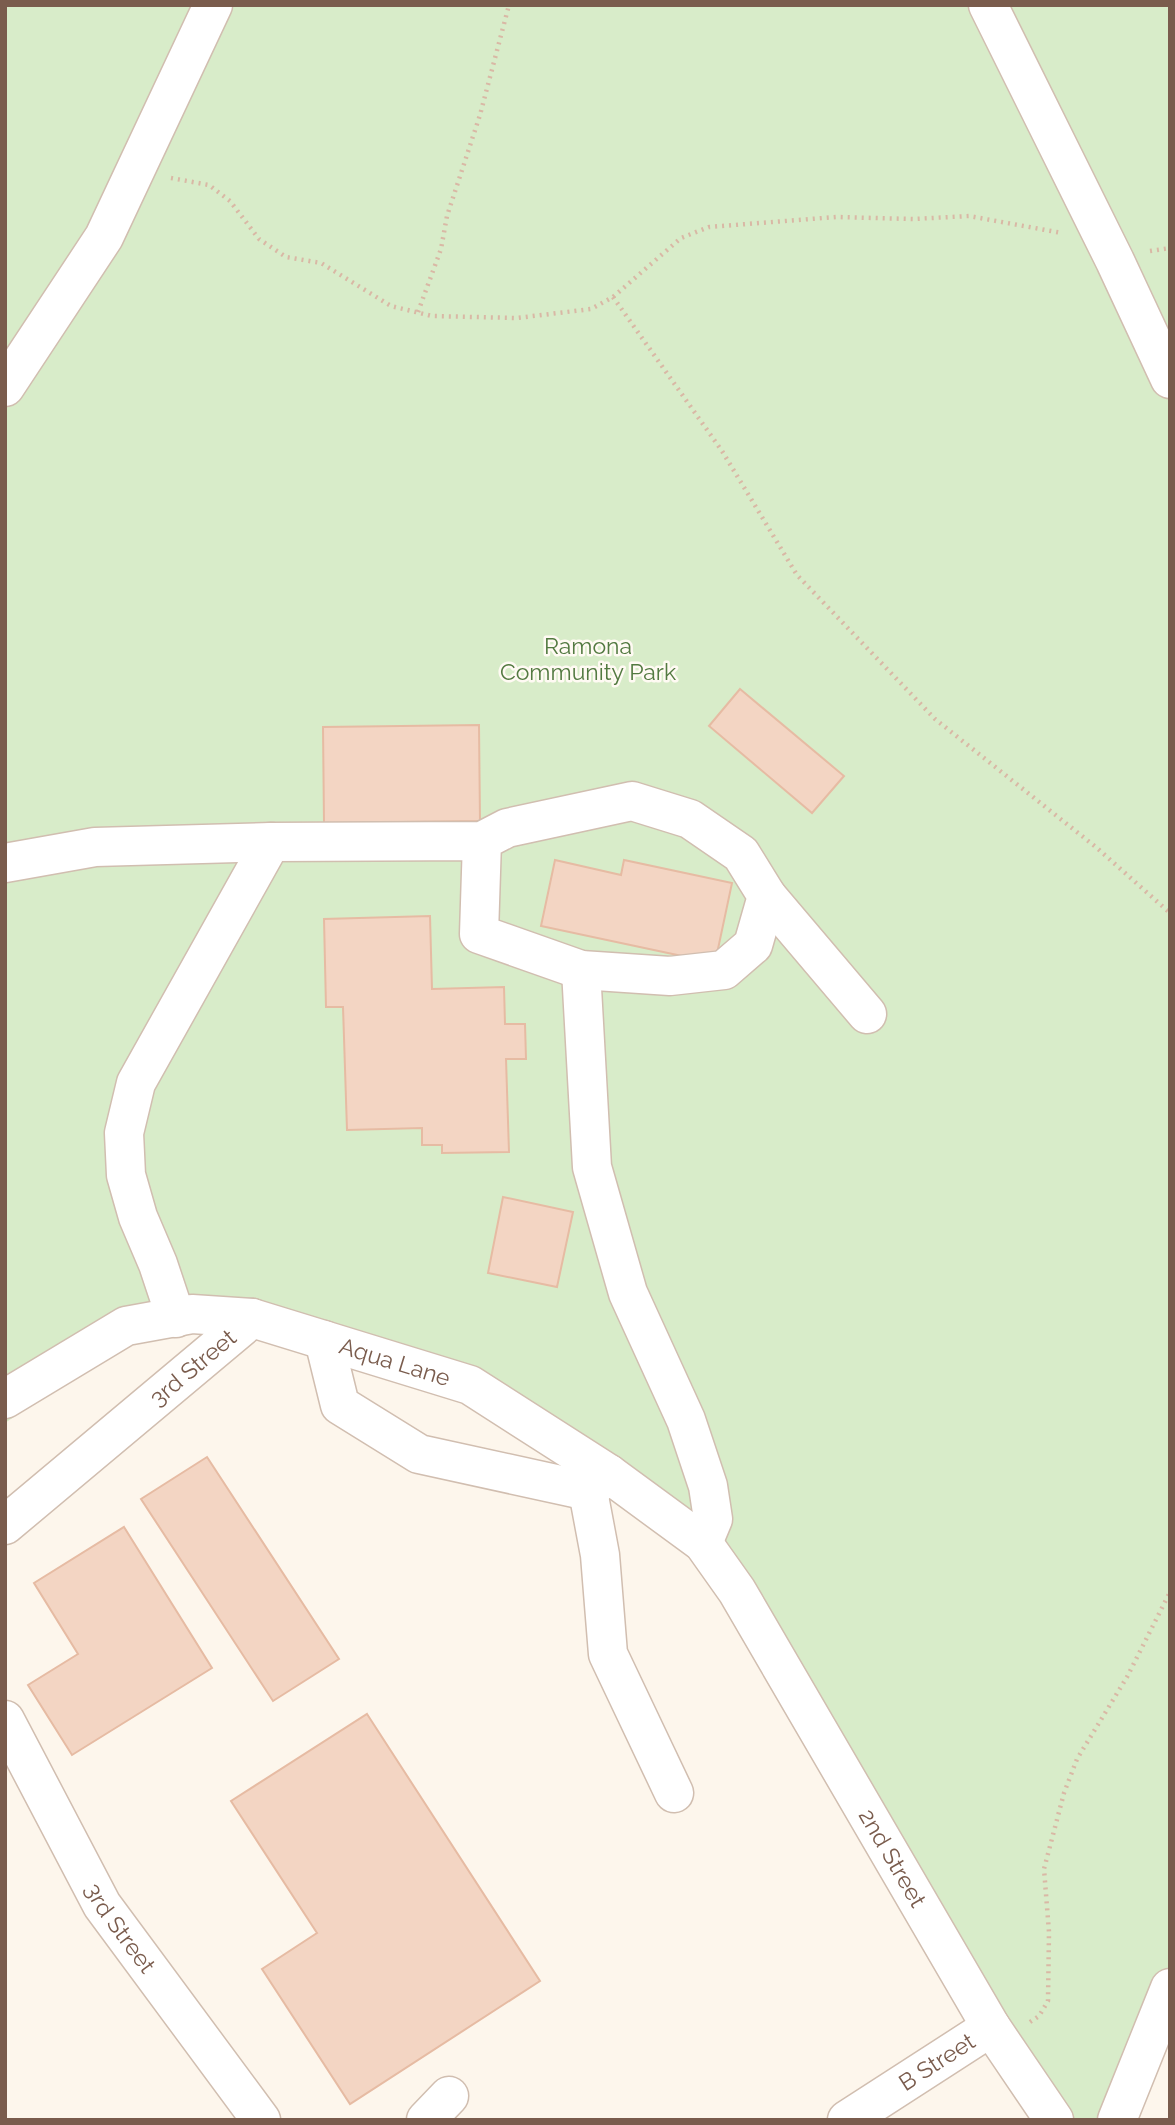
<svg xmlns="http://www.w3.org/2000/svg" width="1175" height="2125" font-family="Raleway,sans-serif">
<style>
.green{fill:#d8ecc9}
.building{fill:#f3d5c3;stroke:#e6bba3;stroke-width:2}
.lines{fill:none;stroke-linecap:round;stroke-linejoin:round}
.minor-casing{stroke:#d1beb0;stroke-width:41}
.path{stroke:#d9b8a5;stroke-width:4.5;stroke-dasharray:2 5;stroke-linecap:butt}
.minor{stroke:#fff;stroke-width:38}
.labels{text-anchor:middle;stroke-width:5;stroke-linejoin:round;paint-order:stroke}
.park-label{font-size:23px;fill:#537a41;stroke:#fffaf3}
.street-label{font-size:23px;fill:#7a5c4d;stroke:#fffaf3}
</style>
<rect width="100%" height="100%" fill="#fdf6ec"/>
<polygon class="green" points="5,5 1170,5 1170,2033 1137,2120 1058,2120 738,1591 511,1405 237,1315 120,1345 5,1423"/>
<g class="building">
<polygon points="740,689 844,776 812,813 709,726"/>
<polygon points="479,725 480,821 324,823 323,727"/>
<polygon points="555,860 621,875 624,860 732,883 715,963 541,926"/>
<polygon points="430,916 432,989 504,987 505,1024 525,1024 526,1059 506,1059 509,1152 442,1153 442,1145 422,1145 422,1128 347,1130 343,1007 326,1007 324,919"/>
<polygon points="503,1197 573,1212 557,1287 488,1273"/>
<polygon points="207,1457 339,1659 273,1701 141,1499"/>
<polygon points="124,1527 212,1668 72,1755 28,1685 78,1654 34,1583"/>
<polygon points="367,1714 540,1981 350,2104 262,1969 317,1933 231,1801"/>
</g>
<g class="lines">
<defs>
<g id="minor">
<polyline points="988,5 1115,261 1170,379"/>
<polyline points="5,387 104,237 213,5"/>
<polyline points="5,863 95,847 271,842"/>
<polyline points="767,896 867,1014"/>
<polyline points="581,970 592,1167 628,1293 686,1420 708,1486 713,1519 703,1543"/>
<polyline points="176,1318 158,1264 138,1217 126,1175 124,1133 136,1083 271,842 482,841 479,934 581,970 670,976 724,970 753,945 767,896 741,854 690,819 632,801 507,828 482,841"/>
<polyline points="324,1340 340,1405 419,1454 588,1491 609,1474"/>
<path id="s1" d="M 5,1399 L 126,1326 L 192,1314 L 252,1318 L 470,1385 L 609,1474 L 703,1543 L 737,1591 L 991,2027 L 1054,2120"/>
<polyline points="588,1491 600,1555 608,1654 674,1793"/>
<path id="s2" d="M 5,1525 L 252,1318"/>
<path id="s3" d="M 5,1720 L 102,1905 L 261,2120"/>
<polyline points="426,2120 449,2096"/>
<path id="s4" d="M 847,2120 L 991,2027"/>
<polyline points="1117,2120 1170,1988"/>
</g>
</defs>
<use href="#minor" class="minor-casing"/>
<g class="path">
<polyline points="171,178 209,185 230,201 259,239 286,257 321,263 391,306 432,316 517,318 591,309 613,297 681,238 709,227 836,217 913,219 969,216 1062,233"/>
<polyline points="1150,251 1170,248"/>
<polyline points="613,297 722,451 797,575 935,719 1097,848 1170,913"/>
<polyline points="418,312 441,249 447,216 480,115 509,5"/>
<polyline points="1030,2022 1039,2016 1048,2001 1049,1932 1044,1869 1064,1793 1077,1759 1127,1677 1170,1592"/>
</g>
<use href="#minor" class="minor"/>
</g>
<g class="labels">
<g class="park-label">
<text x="588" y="654">Ramona<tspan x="588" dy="26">Community Park</tspan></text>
</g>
<g class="street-label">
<text dy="8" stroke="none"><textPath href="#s1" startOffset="418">Aqua Lane</textPath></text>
<text dy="8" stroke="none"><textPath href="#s2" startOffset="245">3rd Street</textPath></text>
<text dy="8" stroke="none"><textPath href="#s1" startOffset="1146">2nd Street</textPath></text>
<text dy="8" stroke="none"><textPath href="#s3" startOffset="238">3rd Street</textPath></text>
<text dy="8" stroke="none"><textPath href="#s4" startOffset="107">B Street</textPath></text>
</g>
</g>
<rect width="1175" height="2125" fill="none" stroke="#7a5c4d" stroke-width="14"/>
</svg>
